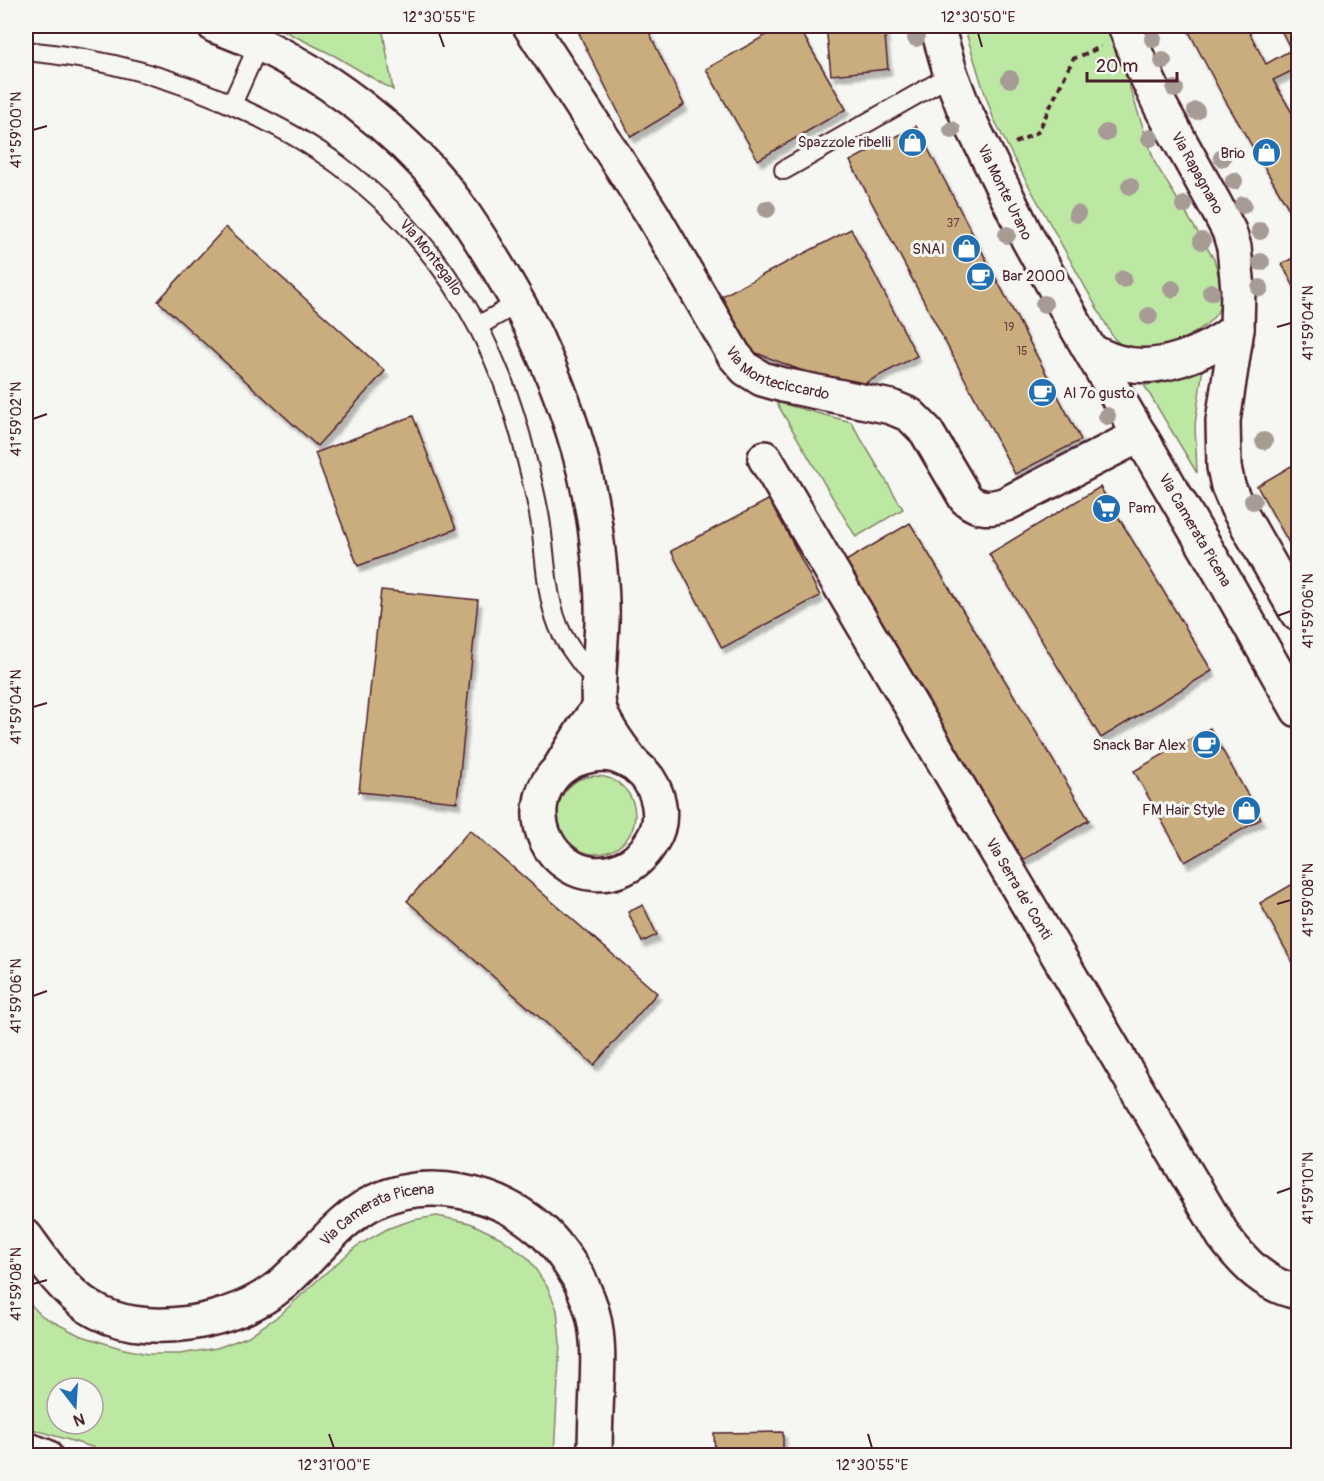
<svg xmlns="http://www.w3.org/2000/svg" width="1324" height="1481" font-family="Pangolin,sans-serif">
<style>
.green{fill:#bde8a4;stroke:#848468;stroke-width:1.5;fill-rule:evenodd}
.building{fill:#caad7f;stroke:#4a1f2b;stroke-width:1.5;filter:url(#shadow)}
.lines{fill:none;stroke-linecap:round;stroke-linejoin:round}
.service-casing{stroke:#4a1f2b;stroke-width:22}
.minor-casing{stroke:#4a1f2b;stroke-width:38}
.primary-casing{stroke:#4a1f2b;stroke-width:38}
.path{stroke:#4a1f2b;stroke-width:4;stroke-dasharray:6 4.5;stroke-linecap:butt}
.service{stroke:#f6f6f2;stroke-width:18}
.minor{stroke:#f6f6f2;stroke-width:33}
.primary{stroke:#f6f6f2;stroke-width:33}
.tree{fill:#a79b95}
.ticks{fill:none;stroke:#4a1f2b;stroke-width:2}
.labels{text-anchor:middle;stroke-width:6;stroke-linejoin:round;paint-order:stroke}
.number-label{font-size:12px;fill:#6a4240}
.poi-label{font-size:15px;fill:#4a1f2b;stroke:#f6f6f2;text-anchor:end}
.street-label{font-size:15px;fill:#4a1f2b;stroke:#f6f6f2}
.neatline{fill:none;stroke:#4a1f2b;stroke-width:2}
.ticks-label{font-size:15px;text-anchor:middle;fill:#4a1f2b}
</style>
<defs>
<filter id="shadow"><feDropShadow dx="3.5" dy="6" stdDeviation="1.5" flood-color="#0004"/></filter>
</defs>
<rect width="100%" height="100%" fill="#f6f6f2"/>
<filter id="ink" filterUnits="userSpaceOnUse"><feTurbulence type="fractalNoise" baseFrequency=".0167" numOctaves="2"/><feDisplacementMap in="SourceGraphic" scale="12" xChannelSelector="R" yChannelSelector="G"/><feConvolveMatrix kernelMatrix="1 2 1 2 8 2 1 2 1" color-interpolation-filters="sRGB"/></filter>
<g filter="url(#ink)">
<g class="green">
<polygon points="274,26 382,26 393,90 335,56"/>
<path d="M 964,26 L 1109,26 L 1155,163 L 1214,259 C 1218,273 1225,294 1219,309 C 1208,333 1156,354 1131,349 C 1123,348 1118,342 1113,337 L 1014,159 L 993,117 L 981,82 Z"/>
<path d="M 1203,367 L 1195,425 L 1197,473 L 1144,385 C 1166,384 1184,376 1203,367 Z"/>
<polygon points="776,402 851,422 903,509 856,537"/>
<circle cx="596" cy="815" r="39"/>
<path d="M 437,1216 L 470,1223 L 501,1238 L 528,1258 L 548,1288 L 557,1310 L 560,1343 L 554,1455 L 111,1455 L 95,1448 L 26,1427 L 26,1300 L 42,1316 L 79,1335 L 120,1348 L 147,1354 L 180,1354 L 217,1348 L 247,1337 L 280,1315 L 321,1277 L 357,1246 L 389,1228 L 413,1220 ZM 57,1388 L 93,1388 L 93,1424 L 57,1424 Z"/>
</g>
<g class="building">
<polygon points="576,26 646,26 684,105 631,137 584,44"/>
<polygon points="782,26 798,26 846,109 758,160 706,69"/>
<polygon points="826,26 884,26 888,69 831,75"/>
<polygon points="1186,26 1246,26 1266,64 1291,50 1298,63 1298,68 1273,80 1298,123 1298,220 1296,221 1222,95"/>
<polygon points="1279,26 1298,26 1298,63 1291,50"/>
<polygon points="916,126 1081,440 1015,474 850,161"/>
<polygon points="226,227 385,371 317,446 158,301"/>
<polygon points="851,229 917,356 852,390 751,351 722,296"/>
<polygon points="1298,255 1298,294 1282,264"/>
<polygon points="413,416 456,529 358,566 315,453"/>
<polygon points="1298,462 1298,559 1257,486"/>
<polygon points="1100,487 1212,671 1101,738 989,554"/>
<polygon points="770,499 820,596 722,648 671,551"/>
<polygon points="910,523 1089,820 1023,860 844,562"/>
<polygon points="381,590 478,600 457,802 359,792"/>
<polygon points="1210,728 1261,819 1185,862 1134,771"/>
<polygon points="470,830 657,993 594,1065 407,901"/>
<polygon points="1298,881 1298,972 1260,903"/>
<polygon points="643,905 657,935 642,942 628,912"/>
<polygon points="783,1432 783,1456 715,1456 714,1433"/>
</g>
<g class="lines">
<defs>
<g id="service">
<path id="s1" d="M 26,51 C 102,58 177,78 246,111 C 278,126 311,144 339,165 C 431,234 491,326 521,437 C 528,464 535,491 540,519 C 546,555 545,600 562,634 C 571,652 586,668 597,684"/>
<polyline points="232,104 259,44"/>
<polyline points="784,170 951,75"/>
<polyline points="478,326 518,303"/>
</g>
<g id="minor">
<path d="M 215,26 C 295,54 370,106 428,168 C 455,198 477,233 498,268 C 512,292 527,316 538,342 C 565,400 586,463 595,526 C 599,558 603,591 602,623 C 601,640 600,657 599,674 C 599,684 597,696 599,706 C 602,722 622,749 632,762 C 637,768 645,773 649,780 C 661,798 664,823 652,841 C 644,855 634,865 619,870 C 604,876 584,875 570,866 C 525,839 531,770 584,757 C 594,754 605,753 616,756 C 622,758 628,761 633,764"/>
<path id="s2" d="M 530,26 L 652,214 L 734,355 L 746,369 L 762,379 L 783,385 L 891,407 L 910,415 L 926,431 L 966,499 C 979,510 991,509 1006,504 L 1140,435"/>
<path id="s3" d="M 765,458 L 1224,1237 C 1244,1263 1265,1286 1298,1292"/>
<polyline points="559,769 584,728 599,707"/>
</g>
<g id="primary">
<path id="s4" d="M 937,26 L 951,75 L 964,109 L 1028,239 L 1077,328 L 1224,579 L 1298,710"/>
<path id="s5" d="M 1125,26 L 1136,54 L 1161,107 L 1216,206 L 1229,231 L 1234,247 L 1238,289 L 1237,329 L 1223,421 L 1224,467 L 1228,486 L 1237,507 L 1298,614"/>
<path d="M 1091,351 C 1100,355 1109,360 1118,362 C 1158,374 1206,353 1237,329"/>
<path id="s6" d="M 26,1237 C 44,1262 62,1289 89,1307 C 141,1341 235,1324 281,1285 C 313,1258 338,1219 376,1201 C 428,1177 496,1191 539,1228 C 555,1241 567,1259 578,1277 C 584,1289 590,1302 593,1315 C 599,1339 598,1363 597,1387 C 596,1410 595,1433 595,1456"/>
<polyline points="26,1449 45,1456"/>
</g>
</defs>
<use href="#service" class="service-casing"/>
<use href="#minor" class="minor-casing"/>
<use href="#primary" class="primary-casing"/>
<polyline class="path" points="1015,143 1038,132 1073,59 1101,47"/>
<use href="#service" class="service"/>
<use href="#minor" class="minor"/>
<use href="#primary" class="primary"/>
</g>
<g class="tree">
<circle cx="916" cy="38" r="9"/>
<circle cx="1153" cy="39" r="9"/>
<circle cx="1163" cy="61" r="9"/>
<circle cx="1010" cy="79" r="9"/>
<circle cx="1175" cy="89" r="9"/>
<circle cx="1196" cy="111" r="9"/>
<circle cx="952" cy="130" r="9"/>
<circle cx="1106" cy="133" r="9"/>
<circle cx="1150" cy="138" r="9"/>
<circle cx="1222" cy="158" r="9"/>
<circle cx="1234" cy="181" r="9"/>
<circle cx="1130" cy="186" r="9"/>
<circle cx="1184" cy="205" r="9"/>
<circle cx="1243" cy="205" r="9"/>
<circle cx="767" cy="209" r="9"/>
<circle cx="1077" cy="214" r="9"/>
<circle cx="1260" cy="231" r="9"/>
<circle cx="1007" cy="235" r="9"/>
<circle cx="1202" cy="241" r="9"/>
<circle cx="1261" cy="262" r="9"/>
<circle cx="1123" cy="279" r="9"/>
<circle cx="1260" cy="288" r="9"/>
<circle cx="1172" cy="289" r="9"/>
<circle cx="1211" cy="292" r="9"/>
<circle cx="1044" cy="304" r="9"/>
<circle cx="1149" cy="316" r="9"/>
<circle cx="1107" cy="416" r="9"/>
<circle cx="1264" cy="441" r="9"/>
<circle cx="1253" cy="501" r="9"/>
</g>
</g>
<path class="ticks" d="M 439,33 L 444,47M 978,33 L 982,47M 33,130 L 47,126M 1277,327 L 1291,323M 33,419 L 47,414M 1277,616 L 1291,611M 33,707 L 47,703M 1277,904 L 1291,900M 33,996 L 47,991M 1277,1193 L 1291,1188M 33,1284 L 47,1280M 329,1434 L 334,1448M 868,1434 L 872,1448"/>
<defs>
<symbol id="shop-disc" viewBox="-11 -11 22 22"><circle r="9.5" fill="#1f6fb2" stroke="#f6f6f2"/><path d="M-5-2.5h2.3a2.7 3.5 0 0 1 5.4 0H5L5.5 6h-11ZM-1.5-2.5h3a1.5 2.3 0 0 0-3 0Z" fill="#fff"/></symbol>
<symbol id="cafe-disc" viewBox="-11 -11 22 22"><circle r="9.5" fill="#1f6fb2" stroke="#f6f6f2"/><path d="M-5.5-4.5H6V0H3Q3 3.5 0 3.5H-2.5Q-5.5 3.5-5.5 0ZM3-3.2v2h1.7v-2ZM-6 4.5H4V6H-6Z" fill="#fff"/></symbol>
<symbol id="supermarket-disc" viewBox="-11 -11 22 22"><circle r="9.5" fill="#1f6fb2" stroke="#f6f6f2"/><path d="M-6-5.5h2.5l.6 2H6L4.5 2H-2.5L-4.4-4H-6ZM-1.5 3.2a1.3 1.3 0 1 0 .1 0ZM3 3.2a1.3 1.3 0 1 0 .1 0Z" fill="#fff"/></symbol>
</defs>
<g fill-rule="evenodd">
<use href="#shop-disc" x="896" y="126" width="33" height="33"/>
<use href="#shop-disc" x="1250" y="136" width="33" height="33"/>
<use href="#shop-disc" x="950" y="232" width="33" height="33"/>
<use href="#cafe-disc" x="964" y="260" width="33" height="33"/>
<use href="#cafe-disc" x="1026" y="376" width="33" height="33"/>
<use href="#supermarket-disc" x="1090" y="492" width="33" height="33"/>
<use href="#cafe-disc" x="1190" y="728" width="33" height="33"/>
<use href="#shop-disc" x="1230" y="794" width="33" height="33"/>
</g>
<g class="labels">
<g class="number-label">
<text x="953" y="227">37</text>
<text x="1009" y="331">19</text>
<text x="1022" y="355">15</text>
</g>
<g class="poi-label">
<text x="891" y="147">Spazzole ribelli</text>
<text x="1245" y="158">Brio</text>
<text x="945" y="254">SNAI</text>
<text x="1002" y="281" text-anchor="start">Bar 2000</text>
<text x="1063" y="398" text-anchor="start">Al 7º gusto</text>
<text x="1128" y="513" text-anchor="start">Pam</text>
<text x="1186" y="750">Snack Bar Alex</text>
<text x="1225" y="815">FM Hair Style</text>
</g>
<g class="street-label">
<text dy="5" stroke="none"><textPath href="#s5" startOffset="164">Via Rapagnano</textPath></text>
<text dy="5" stroke="none"><textPath href="#s4" startOffset="180">Via Monte Urano</textPath></text>
<text dy="5" stroke="none"><textPath href="#s1" startOffset="468">Via Montegallo</textPath></text>
<text dy="5" stroke="none"><textPath href="#s2" startOffset="436">Via Monteciccardo</textPath></text>
<text dy="5" stroke="none"><textPath href="#s4" startOffset="568">Via Camerata Picena</textPath></text>
<text dy="5" stroke="none"><textPath href="#s3" startOffset="500">Via Serra de' Conti</textPath></text>
<text dy="5" stroke="none"><textPath href="#s6" startOffset="422">Via Camerata Picena</textPath></text>
</g>
</g>
<rect width="1324" height="1481" fill="none" stroke="#f6f6f2" stroke-width="66"/>
<g transform="translate(75 1406) rotate(163)"><circle r="28" fill="#f6f6f2" stroke="#b1a0a2" stroke-width="1.5"/>
<path d="M0-4.5L10 22L0 15L-10 22Z" fill="#1f6fb2"/>
<text y="-9" font-size="16" font-weight="bold" text-anchor="middle" fill="#4a1f2b">N</text>
</g>
<path d="M1087 72v9h90v-9" fill="none" stroke="#4a1f2b" stroke-width="3"/>
<text x="1096" y="72" font-size="18" fill="#4a1f2b" stroke="#f6f6f2" stroke-width="4.5" paint-order="stroke">20 m</text>
<rect x="33" y="33" width="1258" height="1415" class="neatline"/>
<g class="ticks-label">
<text x="439" y="22">12°30'55"E</text>
<text x="978" y="22">12°30'50"E</text>
<text transform="translate(16 130) rotate(-90)" y="5">41°59'00"N</text>
<text transform="translate(1308 323) rotate(-90)" y="5">41°59'04"N</text>
<text transform="translate(16 419) rotate(-90)" y="5">41°59'02"N</text>
<text transform="translate(1308 611) rotate(-90)" y="5">41°59'06"N</text>
<text transform="translate(16 707) rotate(-90)" y="5">41°59'04"N</text>
<text transform="translate(1308 900) rotate(-90)" y="5">41°59'08"N</text>
<text transform="translate(16 996) rotate(-90)" y="5">41°59'06"N</text>
<text transform="translate(1308 1188) rotate(-90)" y="5">41°59'10"N</text>
<text transform="translate(16 1284) rotate(-90)" y="5">41°59'08"N</text>
<text x="334" y="1470">12°31'00"E</text>
<text x="872" y="1470">12°30'55"E</text>
</g>
</svg>
